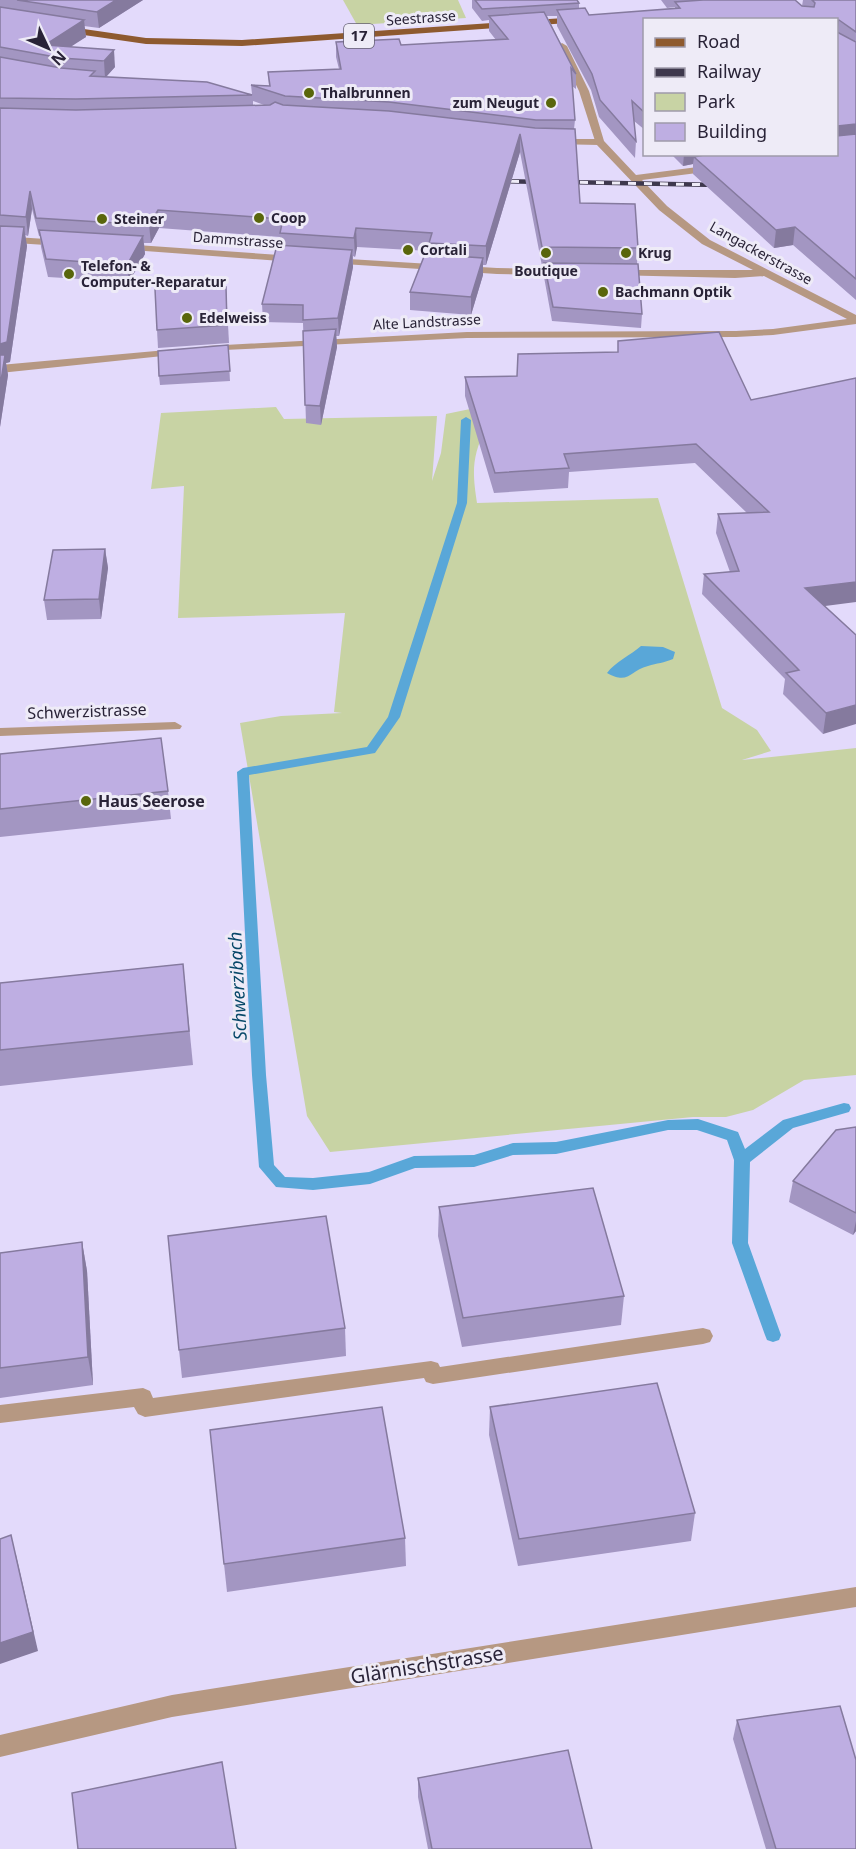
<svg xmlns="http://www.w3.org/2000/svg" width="856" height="1849" font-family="'Noto Sans',sans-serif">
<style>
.green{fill:#c8d3a4}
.water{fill:#59a7d8}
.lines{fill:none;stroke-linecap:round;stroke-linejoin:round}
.stream{fill:#59a7d8;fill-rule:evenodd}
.pedestrian{fill:#b69882;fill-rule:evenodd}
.minor{fill:#b69882;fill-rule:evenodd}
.primary{fill:#8e5a2f;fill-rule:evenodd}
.rail-casing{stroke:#3e384d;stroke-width:4.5}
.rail{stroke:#eeebf7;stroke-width:3;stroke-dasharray:8;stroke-linecap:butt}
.wall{fill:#a396c2;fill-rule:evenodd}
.shaded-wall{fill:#857a9e}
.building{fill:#beaee2;stroke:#857a9e;stroke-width:1.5}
.poi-dot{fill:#59660b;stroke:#eeebf7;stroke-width:2}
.labels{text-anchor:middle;stroke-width:6;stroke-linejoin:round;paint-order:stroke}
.far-street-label{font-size:14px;fill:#292337;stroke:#eeebf7}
.far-poi-label{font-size:14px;font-weight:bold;fill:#292337;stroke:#eeebf7;text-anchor:start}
.shield{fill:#eeebf7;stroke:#645f71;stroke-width:1.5}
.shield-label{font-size:15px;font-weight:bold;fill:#292337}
.street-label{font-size:16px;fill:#292337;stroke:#eeebf7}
.poi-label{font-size:16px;font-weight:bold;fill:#292337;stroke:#eeebf7;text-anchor:start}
.water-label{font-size:18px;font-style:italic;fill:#074869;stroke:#eeebf7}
.near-street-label{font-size:20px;fill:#292337;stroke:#eeebf7}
</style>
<rect width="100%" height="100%" fill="#e3dafb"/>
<g class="green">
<polygon points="343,0 458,0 466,18 357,25"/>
<path d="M 276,407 L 284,419 L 437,416 L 432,481 L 441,453 L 446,414 L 475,408 L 486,427 C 472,457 472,471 477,503 L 658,498 L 722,708 L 757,730 L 771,751 L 742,760 L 856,748 L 856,1075 L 804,1080 L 753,1110 L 726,1117 L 693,1117 L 330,1152 L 307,1116 L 240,723 L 281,716 L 342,713 L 334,712 L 345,613 L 178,618 L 184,486 L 151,489 L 161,413 Z"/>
</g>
<path class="water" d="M 641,646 L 663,647 L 675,652 L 673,659 C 664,663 657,663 648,666 C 629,671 629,685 607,673 C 615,662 631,655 641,646 Z"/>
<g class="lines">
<polygon class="stream" points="466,417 471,420 467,503 400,717 375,753 249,775 266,1075 274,1165 285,1177 313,1178 369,1172 414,1156 474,1155 513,1143 556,1142 668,1120 698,1119 738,1132 745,1149 783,1120 844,1103 849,1104 851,1108 849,1112 793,1128 750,1162 748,1243 781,1335 779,1340 773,1342 767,1340 765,1335 732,1243 734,1160 727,1140 697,1130 668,1130 556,1154 513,1155 474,1167 415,1168 370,1184 313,1190 276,1187 259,1167 252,1075 237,772 243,768 367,747 388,717 457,503 461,420"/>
<g class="pedestrian">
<polygon points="555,139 599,139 604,142 599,145 552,144 552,140"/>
<polygon points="703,1328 710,1330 713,1336 710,1342 703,1344 433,1384 426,1382 424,1378 145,1417 138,1414 134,1407 0,1423 0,1405 143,1388 150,1391 153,1398 431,1361 438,1363 440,1367"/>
</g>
<g class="minor">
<polygon points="562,43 567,46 589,91 604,141 636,175 713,165 718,168 713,171 642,180 667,206 710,240 856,315 856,324 773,335 736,337 467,338 203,351 203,347 207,346 467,332 736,331 773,329 847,319 764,276 735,278 612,275 611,273 616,270 753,270 702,244 659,210 596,144 579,91 557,46"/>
<polygon points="0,236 61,240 66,243 61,246 0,242"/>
<polygon points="122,244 294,256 299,259 294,262 118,249 117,247"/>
<polygon points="332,258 497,268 567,269 572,272 567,275 497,274 328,263 327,261"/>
<polygon points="178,349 182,350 182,354 0,373 0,365"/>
<polygon points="175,722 182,726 180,729 0,736 0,728"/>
<polygon points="856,1587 856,1607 172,1717 0,1757 0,1735 172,1695"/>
</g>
<polygon class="primary" points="579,17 583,20 582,22 242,46 146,44 63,32 59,29 63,26 146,38 242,40"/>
<defs>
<g id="rail">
<polyline points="495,181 543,182"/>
<polyline points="564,182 720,185"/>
</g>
</defs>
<use href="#rail" class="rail-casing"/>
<use href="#rail" class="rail"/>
</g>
<g class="wall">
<path d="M 0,0 L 143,0 L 99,28 L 84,26 L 86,37 L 70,46 L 115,67 L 106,77 L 252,94 L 251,85 L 269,86 L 268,72 L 339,69 L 336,57 L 336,42 L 401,45 L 496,40 L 489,31 L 489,20 L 482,21 L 472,8 L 472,0 L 577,0 L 579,3 L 579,9 L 589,15 L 675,9 L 675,7 L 667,8 L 661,0 L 795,0 L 802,6 L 803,0 L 856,0 L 856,300 L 793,245 L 774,248 L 693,174 L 693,164 L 683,166 L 671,154 L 837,154 L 645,20 L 645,130 L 634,121 L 636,141 L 635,158 L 599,117 L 591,90 L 557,26 L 557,16 L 547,16 L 576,74 L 576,89 L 572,86 L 575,120 L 574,129 L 580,203 L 638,248 L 637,264 L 642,314 L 641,328 L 552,321 L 544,277 L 544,266 L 542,266 L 520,152 L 486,265 L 483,265 L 483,275 L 471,315 L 410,310 L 410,292 L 429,255 L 429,251 L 357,247 L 355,257 L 353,256 L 353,267 L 339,336 L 336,336 L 337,347 L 321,425 L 306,423 L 303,323 L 263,322 L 262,304 L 280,245 L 280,237 L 159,228 L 151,243 L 144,243 L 145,254 L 129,282 L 48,277 L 41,247 L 40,236 L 39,236 L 32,209 L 28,236 L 25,235 L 27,246 L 10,362 L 6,363 L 8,375 L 0,427 ZM 253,101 L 264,105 L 253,105 Z"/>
<polygon points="226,287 229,343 158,348 157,330"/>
<polygon points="228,345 230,381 160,385 159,376"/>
<polygon points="465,377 751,400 824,606 856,635 823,734 783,694 785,679 702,594 704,574 730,572 716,533 718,514 747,513 695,463 569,472 568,488 494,493 465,396"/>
<polygon points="105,549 108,568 101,619 47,620 44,600"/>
<polygon points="0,754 168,791 171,819 0,837"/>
<polygon points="183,964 193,1065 0,1086 0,983"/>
<polygon points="856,1127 856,1231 853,1235 789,1202 793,1181"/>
<polygon points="439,1207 624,1296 621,1325 462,1347 438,1236"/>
<polygon points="82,1242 87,1271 93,1385 0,1398 0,1253"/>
<polygon points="345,1328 346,1356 182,1378 179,1350"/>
<polygon points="490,1407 695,1513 691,1541 518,1566 489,1435"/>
<polygon points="405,1538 406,1566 227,1592 224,1564"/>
<polygon points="737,1720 856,1849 766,1849 733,1739"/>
<polygon points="418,1778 592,1849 428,1849 418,1797"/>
</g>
<g class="shaded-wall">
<polygon points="116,0 143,0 99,28 97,12"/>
<polygon points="84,20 86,37 55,57 45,45"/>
<polygon points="839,20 837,36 837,21"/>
<polygon points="114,50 115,67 105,78 104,61"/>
<polygon points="856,124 856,140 837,143 838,126"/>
<polygon points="520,134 520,152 486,265 486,246"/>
<polygon points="684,154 756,154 694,157 693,164 683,166"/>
<polygon points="30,191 32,209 28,236 26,217"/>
<polygon points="158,210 159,228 151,243 149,225"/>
<polygon points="24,227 27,246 10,362 6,363 8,375 0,427 0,344"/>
<polygon points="795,227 793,245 774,248 776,230"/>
<polygon points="356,228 357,247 355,257 354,238"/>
<polygon points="143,236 145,254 129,282 127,265"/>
<polygon points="352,250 353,267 339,336 338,318"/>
<polygon points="483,258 483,275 471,315 471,297"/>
<polygon points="336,329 337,347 321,425 320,406"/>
<polygon points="105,549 108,568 101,619 99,599"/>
<polygon points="856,582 856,602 802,609 805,588"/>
<polygon points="856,705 856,724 823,734 826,713"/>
<polygon points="856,1221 856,1231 853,1235"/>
<polygon points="82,1242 87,1271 93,1385 88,1357"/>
<polygon points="16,1555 38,1651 0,1664 0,1643"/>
</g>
<g class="building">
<polygon points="17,0 116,0 97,12"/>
<polygon points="475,0 577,0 579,3 482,9"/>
<polygon points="703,0 795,0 802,6 814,7 815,3 812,0 856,0 856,32 839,20 837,21 837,20 645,20 645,113 632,101 636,141 600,100 592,74 557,10 585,8 589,15 680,8 675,2"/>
<polygon points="0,7 84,20 45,45 114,50 104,61 61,58 0,47"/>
<polygon points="544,12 576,74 571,68 575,120 536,120 389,102 285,96 251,85 270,86 268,72 341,69 336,42 399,39 401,45 508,39 489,16"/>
<polygon points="837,26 837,32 856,42 856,124 838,126 837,136 856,134 856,279 795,227 776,230 694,157 709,154 837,154"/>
<polygon points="0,57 61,68 95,71 90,76 207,82 252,95 76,99 0,98"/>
<polygon points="275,102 283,105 389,111 535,128 575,129 580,203 635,204 638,248 542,247 520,134 486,246 429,243 432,233 356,228 354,238 280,233 283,219 158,210 149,225 36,218 30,191 26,217 0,215 0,108 76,110 270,105"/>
<polygon points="0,226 24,227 7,342 0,344"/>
<polygon points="39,230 143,236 127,265 46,259"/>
<polygon points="277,245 352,250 338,318 303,320 303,305 262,304"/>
<polygon points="425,254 483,258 471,297 410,292"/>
<polygon points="544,263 638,264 642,314 553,307"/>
<polygon points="226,287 227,325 157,330 155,289"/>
<polygon points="336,329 320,406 305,405 303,331"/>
<polygon points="719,332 751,400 856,378 856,582 805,588 856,635 856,705 826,713 786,673 799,670 704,574 739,571 718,514 769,512 696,444 564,454 569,468 495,473 465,377 517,376 518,354 618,352 618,341"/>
<polygon points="228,345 230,371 159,376 158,351"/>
<polygon points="0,355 5,355 0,387"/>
<polygon points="105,549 99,599 44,600 53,550"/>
<polygon points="161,738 168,791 0,809 0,754"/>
<polygon points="183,964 189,1031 0,1050 0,983"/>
<polygon points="856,1127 856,1213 793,1181 836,1130"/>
<polygon points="593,1188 624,1296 463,1318 439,1207"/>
<polygon points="326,1216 345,1328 179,1350 168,1236"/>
<polygon points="82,1242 88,1357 0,1368 0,1253"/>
<polygon points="657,1383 695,1513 519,1539 490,1407"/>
<polygon points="382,1407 405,1538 224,1564 210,1430"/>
<polygon points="11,1535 33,1632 0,1643 0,1539"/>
<polygon points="840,1706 856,1760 856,1849 776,1849 737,1720"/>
<polygon points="568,1750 592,1849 432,1849 418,1778"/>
<polygon points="222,1762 236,1849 78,1849 72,1793"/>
</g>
<g class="poi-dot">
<circle cx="309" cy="93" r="6"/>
<circle cx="551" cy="103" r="6"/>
<circle cx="259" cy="218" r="6"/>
<circle cx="102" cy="219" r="6"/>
<circle cx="408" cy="250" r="6"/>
<circle cx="546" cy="253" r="6"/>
<circle cx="626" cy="253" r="6"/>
<circle cx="69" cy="274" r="6"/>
<circle cx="603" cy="292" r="6"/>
<circle cx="187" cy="318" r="6"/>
<circle cx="86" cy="801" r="6"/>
</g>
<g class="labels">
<g class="far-street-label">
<text transform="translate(421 18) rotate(-4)" y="5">Seestrasse</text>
<text transform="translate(238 240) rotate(4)" y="5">Dammstrasse</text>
<text transform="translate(761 253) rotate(29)" y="5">Langackerstrasse</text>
<text transform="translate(427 322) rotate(-3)" y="5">Alte Landstrasse</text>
</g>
<g class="far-poi-label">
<text x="321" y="98">Thalbrunnen</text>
<text x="539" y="108" text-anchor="end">zum Neugut</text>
<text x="271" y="223">Coop</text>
<text x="114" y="224">Steiner</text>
<text x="420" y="255">Cortali</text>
<text x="638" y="258">Krug</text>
<text x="81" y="271">Telefon- &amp;<tspan x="81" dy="16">Computer-Reparatur</tspan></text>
<text x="546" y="276" text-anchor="middle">Boutique</text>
<text x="615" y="297">Bachmann Optik</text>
<text x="199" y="323">Edelweiss</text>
</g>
<rect class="shield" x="344" y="24" width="30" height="24" rx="4.5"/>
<g class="shield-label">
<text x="359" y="41">17</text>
</g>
<g class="street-label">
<text transform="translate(87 711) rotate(-2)" y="6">Schwerzistrasse</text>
</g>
<g class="poi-label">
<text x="98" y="807">Haus Seerose</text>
</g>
<g class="water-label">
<text transform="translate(238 986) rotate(-93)" y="6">Schwerzibach</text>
</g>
<g class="near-street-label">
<text transform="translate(427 1665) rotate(-9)" y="7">Glärnischstrasse</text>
</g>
</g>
<rect x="643" y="18" width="195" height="138" fill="#eeebf7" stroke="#9f9baa" stroke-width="1.5"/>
<rect x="655" y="38" width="30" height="9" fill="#8e5a2f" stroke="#9f9baa" stroke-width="1.5"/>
<text x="697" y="48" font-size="18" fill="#292337">Road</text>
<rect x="655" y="68" width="30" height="9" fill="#3e384d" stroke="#9f9baa" stroke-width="1.5"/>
<text x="697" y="78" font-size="18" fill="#292337">Railway</text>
<rect x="655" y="93" width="30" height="18" fill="#c8d3a4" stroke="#9f9baa" stroke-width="1.5"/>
<text x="697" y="108" font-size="18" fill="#292337">Park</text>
<rect x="655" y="123" width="30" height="18" fill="#beaee2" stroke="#9f9baa" stroke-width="1.5"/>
<text x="697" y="138" font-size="18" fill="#292337">Building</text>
<g transform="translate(48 48) rotate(134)" stroke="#eeebf7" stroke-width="4.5" paint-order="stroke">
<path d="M0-4.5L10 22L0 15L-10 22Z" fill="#292337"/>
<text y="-9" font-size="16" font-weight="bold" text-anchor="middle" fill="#292337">N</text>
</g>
</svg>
